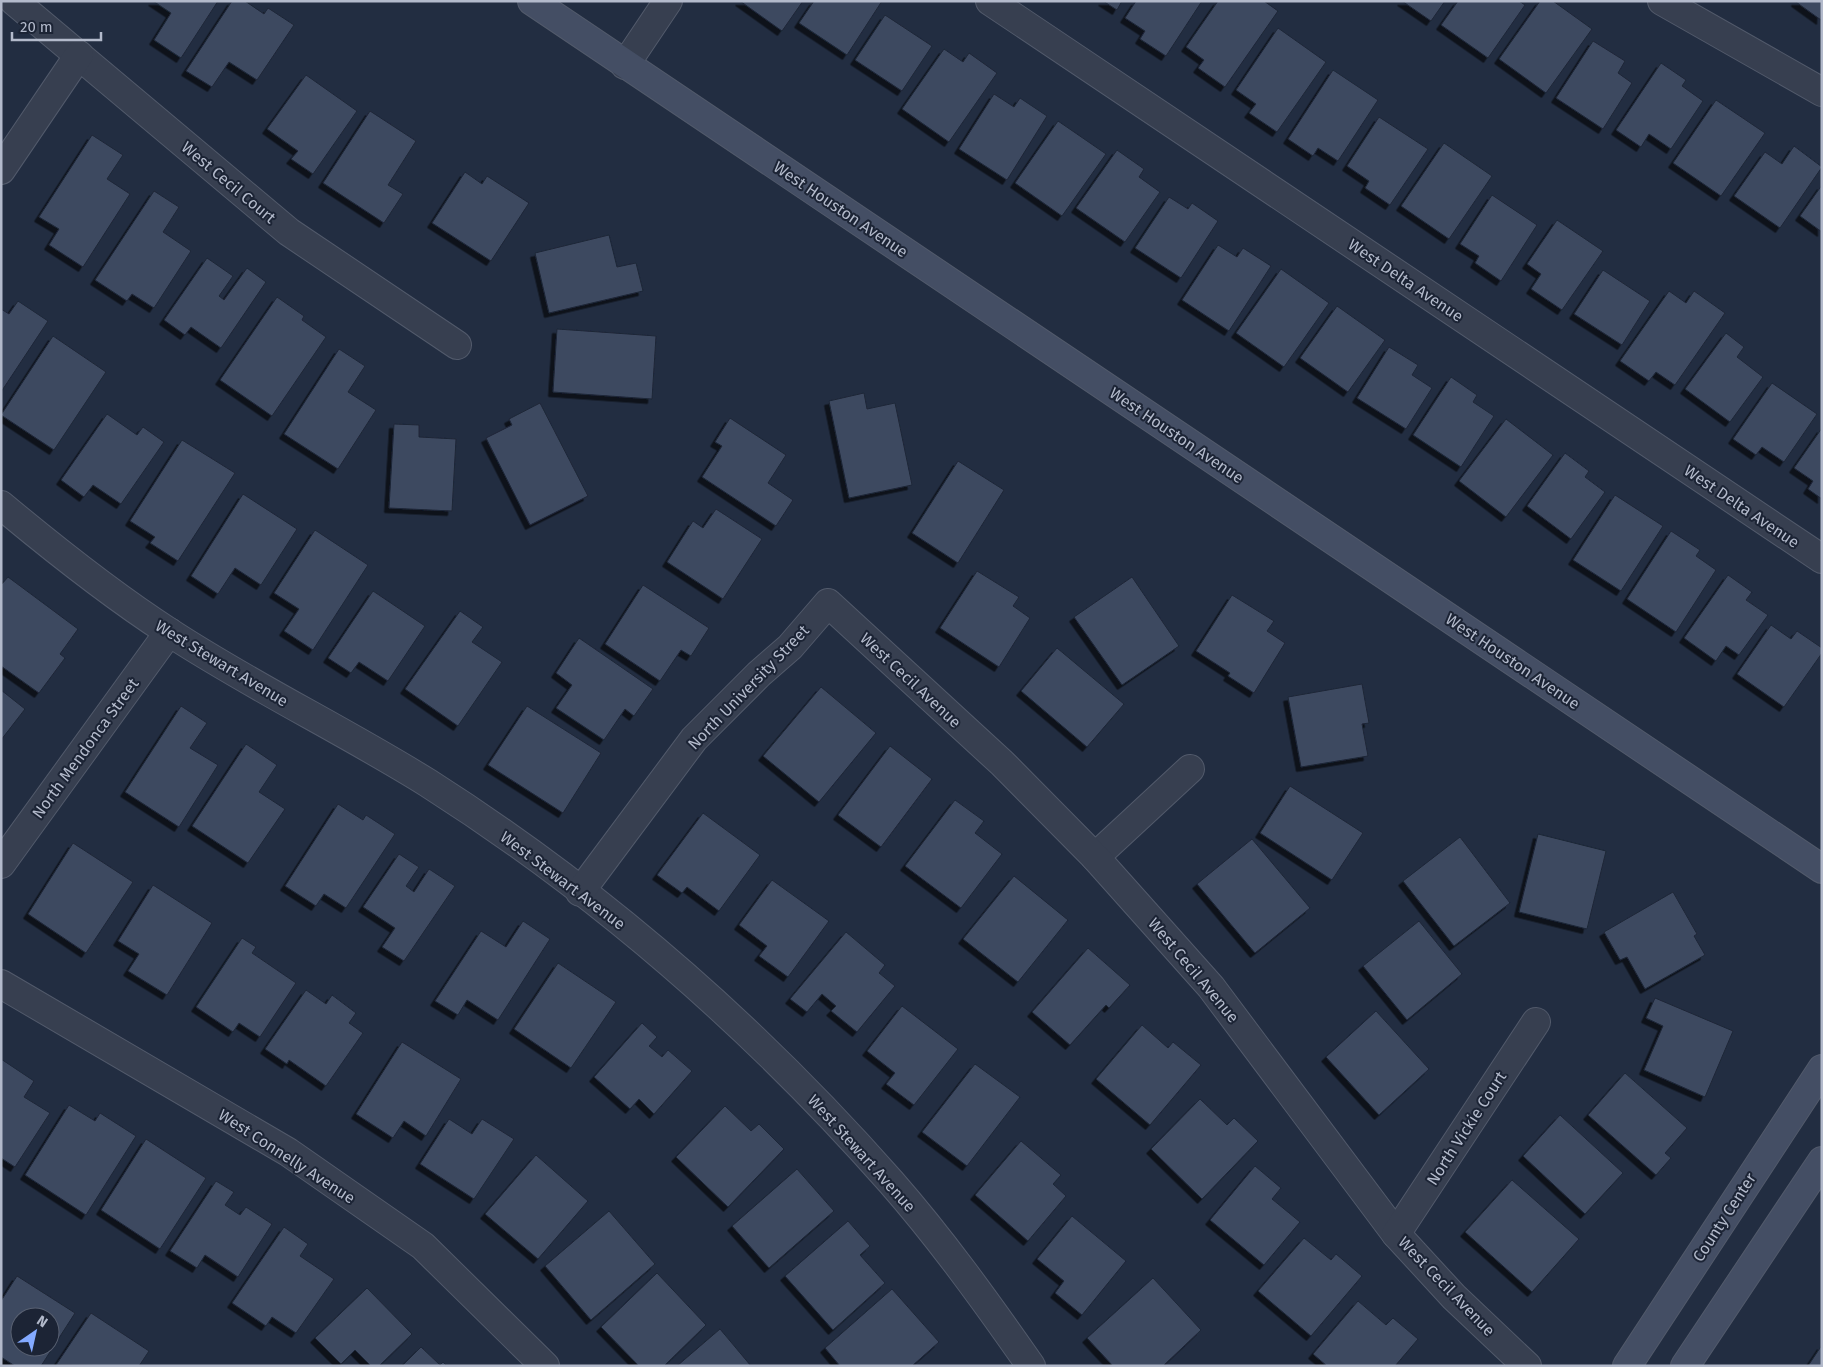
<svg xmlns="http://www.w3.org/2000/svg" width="1823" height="1367" font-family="'Fira Sans',sans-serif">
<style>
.building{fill:#3e4a61;stroke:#1e2637;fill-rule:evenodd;filter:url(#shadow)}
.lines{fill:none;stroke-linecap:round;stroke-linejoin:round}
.street-casing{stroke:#525a6b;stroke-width:30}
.secondary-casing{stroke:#525a6b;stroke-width:30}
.street{stroke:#373f50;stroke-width:28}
.secondary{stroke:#444e64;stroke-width:28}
.labels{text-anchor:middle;stroke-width:4;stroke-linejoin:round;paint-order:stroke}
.street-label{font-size:16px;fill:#b3bacb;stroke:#1c2435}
</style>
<defs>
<filter id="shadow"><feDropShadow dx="-4.5" dy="4.5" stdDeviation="0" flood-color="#0009"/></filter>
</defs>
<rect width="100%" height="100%" fill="#222d41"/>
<g class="building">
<polygon points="153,1 218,1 181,58 154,40 171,13"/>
<polygon points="232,1 245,1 264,14 268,8 294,25 257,80 229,62 212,87 186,71"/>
<polygon points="740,1 803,1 782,31"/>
<polygon points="814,1 882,1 847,55 799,23"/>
<polygon points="1103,1 1122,1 1117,10"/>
<polygon points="1136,1 1202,1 1166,56 1140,39 1145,31 1125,18"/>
<polygon points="1218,1 1264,1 1278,11 1225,87 1198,68 1204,60 1186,47"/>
<polygon points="1402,1 1445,1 1431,21"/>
<polygon points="1458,1 1519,1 1525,5 1488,58 1441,25"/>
<polygon points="1540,1 1553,1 1592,29 1546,93 1499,59"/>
<polygon points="1822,1 1821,20 1796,2 1796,1"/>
<polygon points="885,15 932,46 902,91 855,60"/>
<polygon points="1278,28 1326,62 1277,132 1249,113 1256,104 1236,90"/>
<polygon points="1593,41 1625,61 1618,73 1632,83 1603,129 1556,98"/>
<polygon points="944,49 963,62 969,53 997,73 949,142 902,109"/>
<polygon points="1661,63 1686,80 1682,86 1703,101 1671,149 1649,134 1641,147 1616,130"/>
<polygon points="1333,70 1378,100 1338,161 1318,148 1313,156 1288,139"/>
<polygon points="306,75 357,111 313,174 291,159 298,151 267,129"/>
<polygon points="994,94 1014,107 1020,98 1047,116 1007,180 959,149"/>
<polygon points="1716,100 1765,133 1721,196 1673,163"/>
<polygon points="370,111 416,141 388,185 403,194 384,223 323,183"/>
<polygon points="1379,117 1428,149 1390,205 1365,188 1369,181 1347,166"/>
<polygon points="1058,121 1106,154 1062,216 1015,183"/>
<polygon points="92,135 123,155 107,179 130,194 83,267 49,245 59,229 39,217"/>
<polygon points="1444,143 1492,176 1449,239 1401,206"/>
<polygon points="1794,146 1822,167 1780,228 1734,196 1765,152 1782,164"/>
<polygon points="1117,150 1144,169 1139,177 1160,192 1125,242 1076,208"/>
<polygon points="465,172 482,184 487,176 529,203 491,261 432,223"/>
<polygon points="1822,185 1822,232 1800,216"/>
<polygon points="154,191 179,207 163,232 191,251 154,308 132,294 127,301 95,280"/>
<polygon points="1492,195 1537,225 1501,281 1475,263 1479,256 1460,244"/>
<polygon points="1169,197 1188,209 1192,203 1218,221 1181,278 1135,248"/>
<polygon points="1557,220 1603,251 1562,310 1531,289 1541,274 1527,264"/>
<polygon points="609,235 617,267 636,263 643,291 549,313 535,253"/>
<polygon points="1218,245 1237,257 1243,248 1271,266 1229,331 1182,300"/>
<polygon points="207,258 233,276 219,296 224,300 247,268 266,282 221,348 191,327 185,335 164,320"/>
<polygon points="1281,269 1329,303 1284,367 1236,333"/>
<polygon points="1603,270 1650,301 1622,345 1574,314"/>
<polygon points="1669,291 1686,303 1694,291 1725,313 1675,385 1656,372 1649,381 1620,361"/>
<polygon points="277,297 304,316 302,320 326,337 272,416 220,380"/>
<polygon points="18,301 48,321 1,392 1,309 9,314"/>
<polygon points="1337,306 1385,340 1348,392 1300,358"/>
<polygon points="557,329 656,336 652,399 553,392"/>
<polygon points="1726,333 1744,347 1737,357 1763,377 1730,422 1685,389"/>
<polygon points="53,336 106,372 54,450 1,415"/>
<polygon points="1389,347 1418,365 1412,375 1432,388 1406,429 1357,398"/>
<polygon points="339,349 365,366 348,392 376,410 338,469 284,434"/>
<polygon points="1451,377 1477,395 1473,402 1494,416 1461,467 1413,435"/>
<polygon points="1772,383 1817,414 1784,462 1762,447 1756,455 1733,439"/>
<polygon points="864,393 867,409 895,403 912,485 849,498 829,401"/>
<polygon points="540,403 588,496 530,525 486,438 512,425 509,419"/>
<polygon points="107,414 137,435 143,427 164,442 121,504 93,485 84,497 61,480"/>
<polygon points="730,418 786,455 768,483 793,500 776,526 702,477 722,446 715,442"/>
<polygon points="1506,419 1553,455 1506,517 1459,481"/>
<polygon points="394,424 419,425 419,437 456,439 452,511 389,508"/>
<polygon points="1822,428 1822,499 1808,489 1813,481 1794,468"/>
<polygon points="182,440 235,473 178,561 150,543 155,537 130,521"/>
<polygon points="1565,453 1589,471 1585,477 1605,492 1571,539 1527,506"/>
<polygon points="958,461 1004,490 958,563 912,533"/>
<polygon points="243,494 297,529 261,585 235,568 218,594 191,576"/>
<polygon points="1615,495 1663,526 1621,591 1573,560"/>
<polygon points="716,509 762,539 723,599 667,562 693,521 703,528"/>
<polygon points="315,530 368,565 313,650 284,631 299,609 274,593"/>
<polygon points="1671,531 1700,550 1696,556 1716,570 1676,632 1627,599"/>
<polygon points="977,571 1019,597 1013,606 1030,618 999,667 940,628"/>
<polygon points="1728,575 1752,592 1746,600 1768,615 1739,655 1726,646 1716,661 1684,638"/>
<polygon points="8,577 78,629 60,654 65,658 39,693 1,666 1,585"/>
<polygon points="1132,577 1179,646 1122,685 1074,617"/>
<polygon points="643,585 709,628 691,656 681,650 660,681 605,644"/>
<polygon points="373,591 425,626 388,681 359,662 351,673 328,658"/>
<polygon points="1232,595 1274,621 1267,631 1285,643 1254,693 1228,676 1230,673 1196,651"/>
<polygon points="460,611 483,627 472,642 502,662 458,726 405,689"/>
<polygon points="1771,625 1791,639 1797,631 1822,648 1822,653 1784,707 1737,674"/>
<polygon points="579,638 653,689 634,716 625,709 604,740 556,708 572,685 556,673"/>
<polygon points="1057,648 1124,704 1087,747 1021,691"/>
<polygon points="1362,684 1369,723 1362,724 1368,756 1301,767 1288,697"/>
<polygon points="821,687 876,733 819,802 763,756"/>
<polygon points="1,690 25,709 1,740"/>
<polygon points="181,706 207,723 190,748 218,765 179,827 125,792"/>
<polygon points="527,706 601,753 563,813 488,765"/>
<polygon points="246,744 277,765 259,792 285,809 248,863 192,826"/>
<polygon points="890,746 932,779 881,847 838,815"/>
<polygon points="1290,786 1363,833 1332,880 1260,833"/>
<polygon points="955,800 984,821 975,833 1002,854 961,908 905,866"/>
<polygon points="338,804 363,820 366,815 395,834 346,908 324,894 316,906 285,886"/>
<polygon points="703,813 760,855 719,911 687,887 682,893 657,875"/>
<polygon points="1538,834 1606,851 1587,929 1519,912"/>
<polygon points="1460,837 1510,903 1454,946 1403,881"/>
<polygon points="1252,839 1310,908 1255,953 1197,884"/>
<polygon points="73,843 133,882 86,953 28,914"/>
<polygon points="399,854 419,867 406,886 414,892 429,869 455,886 404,961 382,947 395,928 363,907"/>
<polygon points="1014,876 1068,920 1018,982 963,939"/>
<polygon points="772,880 829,921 788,977 759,956 767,946 739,925"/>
<polygon points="153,885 212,923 167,995 128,971 139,954 118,941"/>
<polygon points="1673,892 1697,934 1694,936 1705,955 1645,989 1627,957 1620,960 1604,932"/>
<polygon points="523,921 550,939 498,1020 467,1000 458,1015 435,1001 481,931 506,947"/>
<polygon points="1419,921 1462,974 1407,1020 1363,966"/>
<polygon points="846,932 885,965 879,973 895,986 857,1032 831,1011 836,1006 822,994 807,1012 790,999"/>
<polygon points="242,938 256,947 252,953 296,983 260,1037 239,1023 233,1032 196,1007"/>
<polygon points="1088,948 1130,985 1109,1008 1106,1005 1070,1045 1032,1012"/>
<polygon points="558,963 616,1002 571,1068 514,1029"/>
<polygon points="306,990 326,1004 332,995 356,1013 349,1023 363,1033 326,1086 289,1060 287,1064 265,1049"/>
<polygon points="1655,998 1733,1031 1705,1097 1644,1070 1663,1026 1646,1018"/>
<polygon points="902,1006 958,1049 914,1105 886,1084 895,1073 867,1051"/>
<polygon points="1376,1011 1429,1069 1379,1115 1326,1057"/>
<polygon points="642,1023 657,1037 649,1046 662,1057 668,1050 692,1071 654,1114 639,1099 630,1109 594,1077"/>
<polygon points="1142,1025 1168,1048 1173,1042 1201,1065 1150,1125 1096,1079"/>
<polygon points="402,1042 461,1079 426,1136 404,1121 393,1138 356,1114"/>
<polygon points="1,1059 34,1081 24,1097 50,1113 15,1167 1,1158"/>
<polygon points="975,1064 1020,1097 967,1166 922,1132"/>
<polygon points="1625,1073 1687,1128 1665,1153 1671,1158 1656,1175 1588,1115"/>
<polygon points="1200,1099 1227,1125 1234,1118 1258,1141 1202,1199 1151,1149"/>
<polygon points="69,1105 95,1121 100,1113 136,1136 86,1215 25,1175"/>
<polygon points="725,1106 751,1131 759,1124 784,1149 728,1207 676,1157"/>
<polygon points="1560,1115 1623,1173 1585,1214 1523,1156"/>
<polygon points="449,1119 472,1134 482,1119 514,1139 474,1199 420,1164"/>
<polygon points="146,1139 206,1178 160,1249 101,1210"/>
<polygon points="1021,1141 1061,1175 1053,1184 1066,1196 1028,1241 975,1195"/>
<polygon points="536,1155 588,1201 538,1259 485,1214"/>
<polygon points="1255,1166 1281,1188 1272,1199 1300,1222 1264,1265 1210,1220"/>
<polygon points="797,1169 834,1211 769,1268 732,1226"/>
<polygon points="1512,1180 1579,1239 1532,1292 1465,1232"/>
<polygon points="216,1181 234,1192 225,1205 240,1215 246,1207 272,1224 238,1277 205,1255 197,1268 170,1251"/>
<polygon points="609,1211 655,1264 591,1320 545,1266"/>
<polygon points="1072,1216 1126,1261 1082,1315 1055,1293 1064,1281 1037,1259"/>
<polygon points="848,1221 870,1246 860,1255 885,1283 833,1330 785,1276"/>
<polygon points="284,1227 308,1244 300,1256 334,1279 296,1333 272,1317 266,1326 232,1303"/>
<polygon points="1304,1238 1331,1260 1336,1254 1362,1276 1311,1336 1258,1291"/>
<polygon points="657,1273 706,1325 664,1366 639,1366 601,1327"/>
<path d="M 17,1276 L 75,1313 L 41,1366 L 15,1366 L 1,1357 L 1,1301 ZM 20,1317 L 50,1317 L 50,1347 L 20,1347 Z"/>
<polygon points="1153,1278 1201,1330 1163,1366 1113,1366 1087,1338"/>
<polygon points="367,1288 412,1334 379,1366 371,1366 355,1350 341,1364 315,1338"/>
<polygon points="892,1289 939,1342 912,1366 840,1366 825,1348"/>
<polygon points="1358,1301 1386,1325 1393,1318 1418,1339 1395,1366 1327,1366 1313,1354"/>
<polygon points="91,1313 149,1351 139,1366 56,1365"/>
<polygon points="720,1329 751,1366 677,1366"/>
<polygon points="1822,1345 1822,1366 1808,1366"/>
<polygon points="421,1347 440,1365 443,1362 447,1366 402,1366"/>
</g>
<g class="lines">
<defs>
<g id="street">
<polyline points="14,1 289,232 457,345"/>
<polyline points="990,1 1822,559"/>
<polyline points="1662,1 1822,92"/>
<polyline points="625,65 668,1"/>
<polyline points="1,170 79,55"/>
<path d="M 1,505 C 55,550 110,594 169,632 C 253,687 343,730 428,783 C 599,892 756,1029 891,1182 C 941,1239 987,1303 1031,1366"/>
<polyline points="1095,857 1190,769"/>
<polyline points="1,864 169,632"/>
<polyline points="580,892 694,739 759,674 790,647 828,603 1002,763 1095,857 1211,987 1396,1234 1454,1297 1527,1366"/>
<polyline points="1,984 288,1152 423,1246 545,1366"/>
<polyline points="1396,1234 1536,1022"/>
</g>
<g id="secondary">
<polyline points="532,1 1822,869"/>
<polyline points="1627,1366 1822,1069"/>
<polyline points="1685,1366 1822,1161"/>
</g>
</defs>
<use href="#street" class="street-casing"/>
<use href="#secondary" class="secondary-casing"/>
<use href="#street" class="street"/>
<use href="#secondary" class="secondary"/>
</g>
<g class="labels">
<g class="street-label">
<text transform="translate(229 182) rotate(40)" y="6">West Cecil Court</text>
<text transform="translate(841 209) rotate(34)" y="6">West Houston Avenue</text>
<text transform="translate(1406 280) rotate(34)" y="6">West Delta Avenue</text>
<text transform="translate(1177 435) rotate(34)" y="6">West Houston Avenue</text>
<text transform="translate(1742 506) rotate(34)" y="6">West Delta Avenue</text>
<text transform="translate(1513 661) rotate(34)" y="6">West Houston Avenue</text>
<text transform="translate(222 663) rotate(31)" y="6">West Stewart Avenue</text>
<text transform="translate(911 680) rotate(43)" y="6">West Cecil Avenue</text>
<text transform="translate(748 687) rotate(-46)" y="6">North University Street</text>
<text transform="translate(85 748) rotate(-54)" y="6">North Mendonca Street</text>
<text transform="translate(563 880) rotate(37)" y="6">West Stewart Avenue</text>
<text transform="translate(1194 970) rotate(50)" y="6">West Cecil Avenue</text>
<text transform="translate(1466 1128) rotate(-57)" y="6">North Vickie Court</text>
<text transform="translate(862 1153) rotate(48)" y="6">West Stewart Avenue</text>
<text transform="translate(287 1156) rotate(33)" y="6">West Connelly Avenue</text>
<text transform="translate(1724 1217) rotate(-57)" y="6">County Center</text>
<text transform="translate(1447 1286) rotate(46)" y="6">West Cecil Avenue</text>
</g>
</g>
<rect width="1823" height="1367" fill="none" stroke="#b3bacb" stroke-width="5"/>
<g transform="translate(35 1332) rotate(34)"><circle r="24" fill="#1c2435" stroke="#586071"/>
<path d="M0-4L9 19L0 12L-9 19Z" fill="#84aaff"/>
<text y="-8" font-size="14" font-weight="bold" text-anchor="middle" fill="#b3bacb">N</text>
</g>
<path d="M12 32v8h89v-8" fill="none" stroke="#b3bacb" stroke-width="2.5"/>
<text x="20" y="32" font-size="15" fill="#b3bacb" stroke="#1c2435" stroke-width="4" paint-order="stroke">20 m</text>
</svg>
